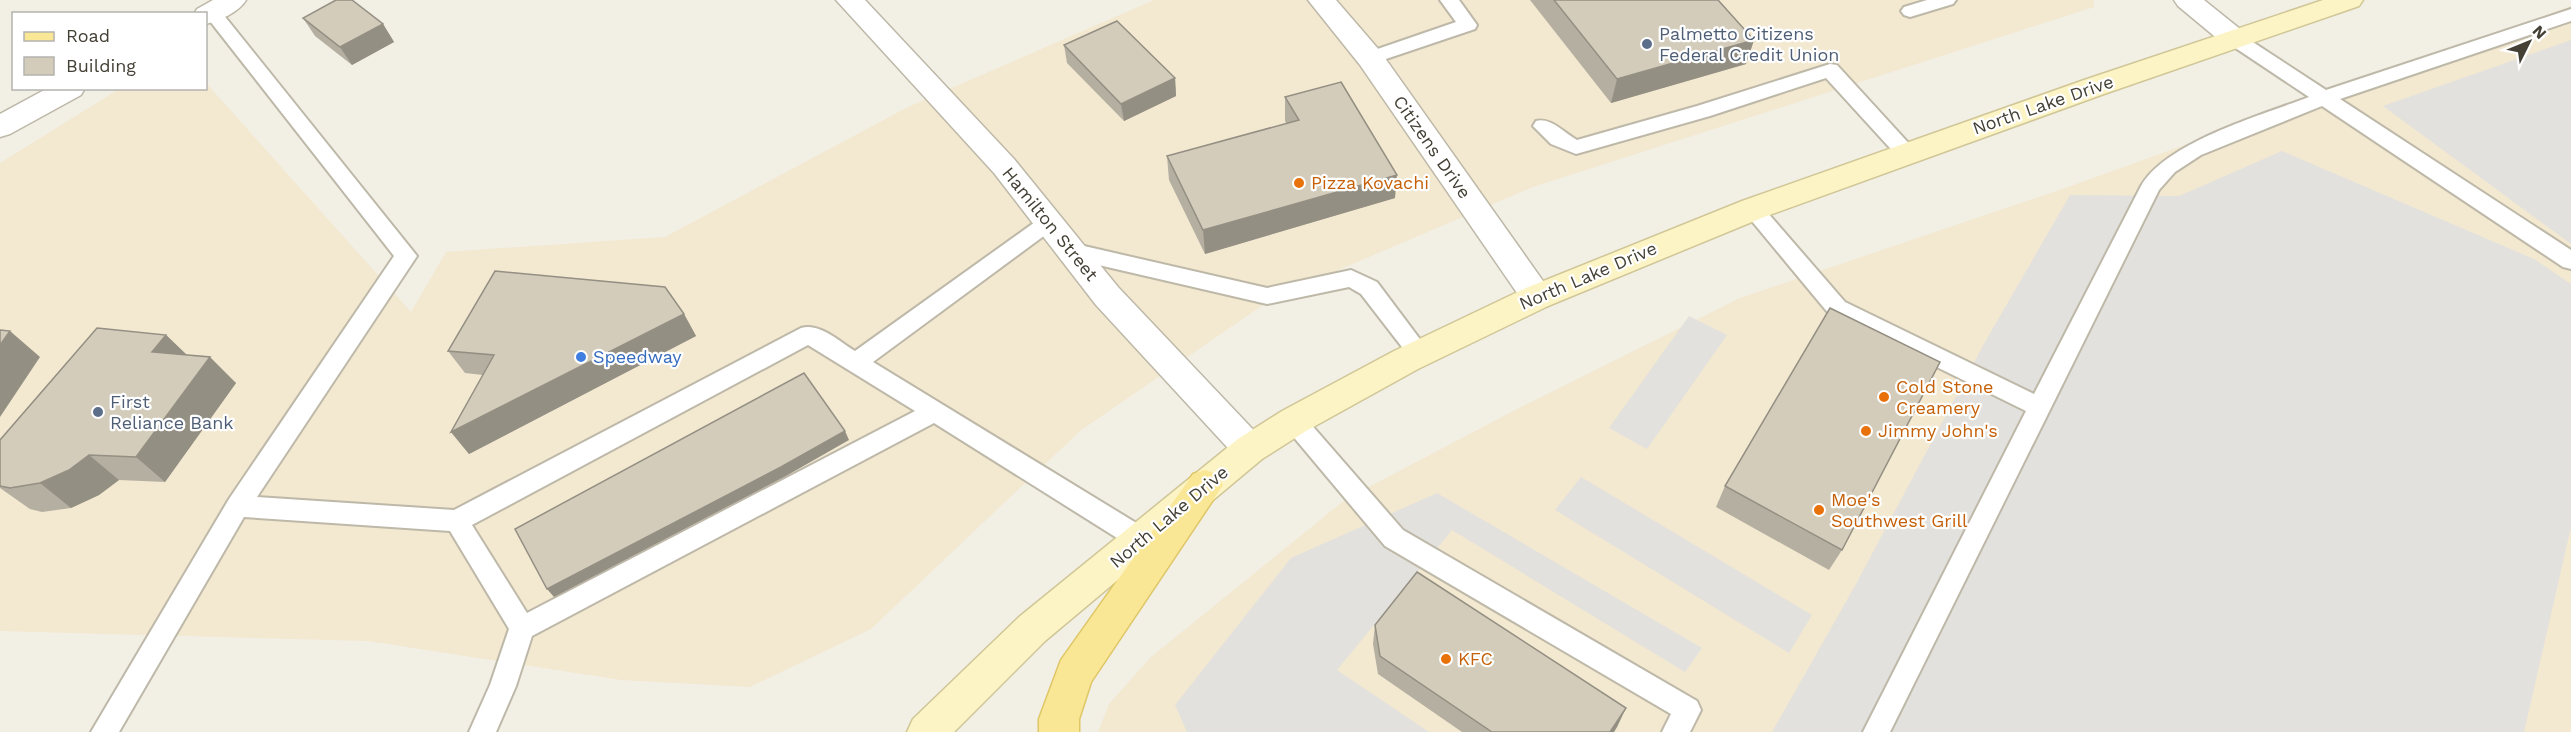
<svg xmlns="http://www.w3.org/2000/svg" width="2571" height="732" font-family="'Work Sans',sans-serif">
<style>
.commercial{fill:#f3e8d0}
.parking{fill:#e3e1dd}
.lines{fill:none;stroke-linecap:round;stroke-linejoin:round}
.service-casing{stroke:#bdb8a8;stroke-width:4}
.minor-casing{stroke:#bdb8a8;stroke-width:3}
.secondary-casing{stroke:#d0c697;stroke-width:3}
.primary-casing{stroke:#dfc666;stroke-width:3}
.service{fill:#fff;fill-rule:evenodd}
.minor{fill:#fff;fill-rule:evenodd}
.secondary{fill:#fcf4c5;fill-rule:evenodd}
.primary{fill:#fae796;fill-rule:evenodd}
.wall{fill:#b5afa1}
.shaded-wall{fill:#948f83}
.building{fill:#d3ccbb;stroke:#948f83;stroke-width:1.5}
.service-dot{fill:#5c6f8a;stroke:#fff;stroke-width:2}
.food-dot{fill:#e8710a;stroke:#fff;stroke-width:2}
.shop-dot{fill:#3f7fe0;stroke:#fff;stroke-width:2}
.labels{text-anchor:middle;stroke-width:4.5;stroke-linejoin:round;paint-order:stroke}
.service-label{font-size:18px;fill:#4e5e75;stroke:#fff;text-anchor:start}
.street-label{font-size:18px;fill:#444035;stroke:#fff}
.food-label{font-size:18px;fill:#c56008;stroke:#fff;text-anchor:start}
.shop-label{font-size:18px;fill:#366cbe;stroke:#fff;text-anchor:start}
</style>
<rect width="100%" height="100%" fill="#f2efe5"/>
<g class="commercial">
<polygon points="1154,0 2094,0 2094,7 1533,187 1273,298 1080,431 871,629 750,687 621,680 368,641 0,631 0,163 119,89 206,88 206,83 411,312 446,252 665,237 908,107"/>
<polygon points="2571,6 2571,732 1098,732 1109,704 1151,657 1346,499 1517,409 1740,298 2068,187"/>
</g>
<g class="parking">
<polygon points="2571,40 2571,244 2383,106"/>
<polygon points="2282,151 2534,259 2571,284 2571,527 2524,732 1772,732 1856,584 1985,342 2070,195 2179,196"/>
<polygon points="1689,316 1727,335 1647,449 1609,428"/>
<polygon points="1581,477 1812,615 1789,653 1555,510"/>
<polygon points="1437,493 1702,648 1685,672 1452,530 1337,670 1429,732 1187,732 1175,705 1291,558"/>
</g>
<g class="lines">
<defs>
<g id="service">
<polygon points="1440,0 1459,0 1477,25 1475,29 1377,62 1370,64 1363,62 1361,58 1363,54 1456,22"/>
<polygon points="1927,0 1956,0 1953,4 1910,17 1904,15 1901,11 1904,7"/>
<path d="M 212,6 L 218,8 L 417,256 L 257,497 L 454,510 L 801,328 C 819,322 840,342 855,351 L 1042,217 L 1049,214 L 1056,217 L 1059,222 L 1056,227 L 873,362 L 1151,532 L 1154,540 L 1151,548 L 1142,551 L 1133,548 L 934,423 L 532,636 L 516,686 L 496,732 L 469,732 L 490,685 L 509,629 L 450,531 L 244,517 L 119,732 L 91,732 L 229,499 L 394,256 L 206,16 L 203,12 L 206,8 ZM 808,345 L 915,411 L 527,613 L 472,525 Z"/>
<path d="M 2571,9 L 2571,21 L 2340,99 L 2571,250 L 2571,269 L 2563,267 L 2322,106 L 2201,155 L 2175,172 L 2159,190 L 1890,732 L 1863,732 L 2026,411 L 1829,314 L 1746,214 L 1743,209 L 1746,204 L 1753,201 L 1760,204 L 1845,302 L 2034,394 L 2141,186 C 2166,142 2262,115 2309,97 L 2228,43 L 2226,39 L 2228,35 L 2242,35 L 2326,90 Z"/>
<path d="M 1830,64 L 1837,65 L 1913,148 L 1916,153 L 1913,158 L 1906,160 L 1899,158 L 1826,78 L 1710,116 L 1576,154 L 1551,144 L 1533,126 L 1536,121 C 1551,117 1564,133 1577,140 L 1697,106 Z"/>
<polygon points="1071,243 1267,288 1351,270 1377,282 1431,354 1428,360 1420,363 1412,360 1361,294 1349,287 1267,304 1064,257 1060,251 1064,245"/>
<polygon points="1294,411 1302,414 1403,530 1697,701 1701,710 1690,732 1662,732 1671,714 1385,546 1286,428 1282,421 1286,414"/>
</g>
<g id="minor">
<path d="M 213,0 L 246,0 C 239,12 219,21 206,24 L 206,14 L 194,14 L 197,9 Z"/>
<polygon points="836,0 865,0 1014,159 1118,287 1262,439 1267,449 1262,459 1250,463 1238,459 1096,305 994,173"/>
<polygon points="1308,0 1336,0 1380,51 1548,288 1553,297 1548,306 1537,309 1526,306 1360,65"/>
<polygon points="2174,0 2204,0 2245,33 2249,39 2245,45 2235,48 2225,45 2178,6"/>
<polygon points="48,88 85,88 81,95 10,134 0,137 0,114"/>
</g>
<polygon id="secondary" points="2323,0 2363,0 2359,6 2104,94 1764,217 1548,306 1418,369 1306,431 1262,459 1045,641 954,732 907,732 913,719 1019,617 1238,439 1282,411 1394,351 1526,288 1742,201 2084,80"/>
<polygon id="primary" points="1205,470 1217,474 1223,485 1091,682 1079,719 1079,732 1039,732 1039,719 1061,660 1193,474"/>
</defs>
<use href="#service" class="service-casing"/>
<use href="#minor" class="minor-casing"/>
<use href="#secondary" class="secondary-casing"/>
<use href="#primary" class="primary-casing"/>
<use href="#service" class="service"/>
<use href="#minor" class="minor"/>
<use href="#secondary" class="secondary"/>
<use href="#primary" class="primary"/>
</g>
<g class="wall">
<polygon points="1530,0 1718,0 1754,40 1746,64 1611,103"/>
<polygon points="303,18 383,24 394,42 352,65 315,36"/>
<polygon points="1064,45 1175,78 1176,96 1124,121 1067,63"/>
<polygon points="1285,97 1395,198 1205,254 1169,180 1167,156 1287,124 1285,121"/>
<polygon points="684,314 696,336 469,454 451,432 483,375 465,373 448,351"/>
<polygon points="166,335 187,355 236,383 165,482 119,480 99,495 71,508 42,512 30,509 0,488 0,440"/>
<polygon points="1725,486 1842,550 1829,570 1716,507"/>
<polygon points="1375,625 1618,725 1614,732 1462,732 1378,674 1373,644"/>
</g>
<g class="shaded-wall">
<polygon points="383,24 394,42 352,65 340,47"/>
<polygon points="1754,40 1746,64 1611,103 1617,79"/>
<polygon points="1175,78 1176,96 1124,121 1121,104"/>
<polygon points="1397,175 1395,198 1205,254 1203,230"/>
<polygon points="684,314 696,336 469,454 451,432"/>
<polygon points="10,331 40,357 0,417 0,345"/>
<polygon points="166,335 193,361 152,352"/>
<polygon points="210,357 236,383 165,482 136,457"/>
<polygon points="845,431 849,440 786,476 554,597 547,589"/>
<polygon points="89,455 119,480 99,495 71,508 40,483"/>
<polygon points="1626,708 1618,725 1614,732 1610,732"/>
</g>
<g class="building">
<polygon points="336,0 352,0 383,24 340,47 303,18"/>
<polygon points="1554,0 1718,0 1754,40 1617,79"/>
<polygon points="1117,21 1175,78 1121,104 1064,45"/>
<polygon points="1341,82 1397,175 1203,230 1167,156 1299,120 1285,97"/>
<polygon points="495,271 665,287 684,314 451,432 494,355 448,351"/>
<polygon points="1830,308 1940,362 1842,550 1725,486"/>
<polygon points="97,328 166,335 152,352 210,357 136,457 89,455 69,470 40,483 10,488 0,486 0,440"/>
<polygon points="0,330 10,331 0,345"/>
<polygon points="804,373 845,431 781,467 547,589 515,529"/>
<polygon points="1417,572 1626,708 1610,732 1492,732 1380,656 1375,625"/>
</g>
<g class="service-dot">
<circle cx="1647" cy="44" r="6"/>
<circle cx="98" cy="412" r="6"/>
</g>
<g class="food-dot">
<circle cx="1299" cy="183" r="6"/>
<circle cx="1884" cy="397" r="6"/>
<circle cx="1866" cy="431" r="6"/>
<circle cx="1819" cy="510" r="6"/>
<circle cx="1446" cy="659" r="6"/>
</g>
<circle class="shop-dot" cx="581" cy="357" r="6"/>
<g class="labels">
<g class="service-label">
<text x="1659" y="40">Palmetto Citizens<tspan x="1659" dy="21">Federal Credit Union</tspan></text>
<text x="110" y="408">First<tspan x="110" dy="21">Reliance Bank</tspan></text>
</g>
<g class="street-label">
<text transform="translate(2043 105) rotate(-19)" y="6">North Lake Drive</text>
<text transform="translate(1432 147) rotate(55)" y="6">Citizens Drive</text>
<text transform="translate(1050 224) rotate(51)" y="6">Hamilton Street</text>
<text transform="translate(1588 276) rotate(-23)" y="6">North Lake Drive</text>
<text transform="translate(1169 517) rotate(-40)" y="6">North Lake Drive</text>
</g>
<g class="food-label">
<text x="1311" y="189">Pizza Kovachi</text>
<text x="1896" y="393">Cold Stone<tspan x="1896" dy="21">Creamery</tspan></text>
<text x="1878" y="437">Jimmy John's</text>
<text x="1831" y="506">Moe's<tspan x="1831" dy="21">Southwest Grill</tspan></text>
<text x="1458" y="665">KFC</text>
</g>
<g class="shop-label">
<text x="593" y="363">Speedway</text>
</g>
</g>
<rect x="12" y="12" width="195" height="78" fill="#ffffff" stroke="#b4b3ae" stroke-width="1.5"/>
<rect x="24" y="32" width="30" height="9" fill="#fae796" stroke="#b4b3ae" stroke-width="1.5"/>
<text x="66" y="42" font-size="18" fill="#444035">Road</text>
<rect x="24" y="57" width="30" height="18" fill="#d3ccbb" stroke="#b4b3ae" stroke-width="1.5"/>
<text x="66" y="72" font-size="18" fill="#444035">Building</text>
<g transform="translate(2529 42) rotate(47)" stroke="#ffffff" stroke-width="4.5" paint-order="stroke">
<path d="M0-4.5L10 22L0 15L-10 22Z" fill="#444035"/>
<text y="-9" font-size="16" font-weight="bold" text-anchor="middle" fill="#444035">N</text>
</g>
</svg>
